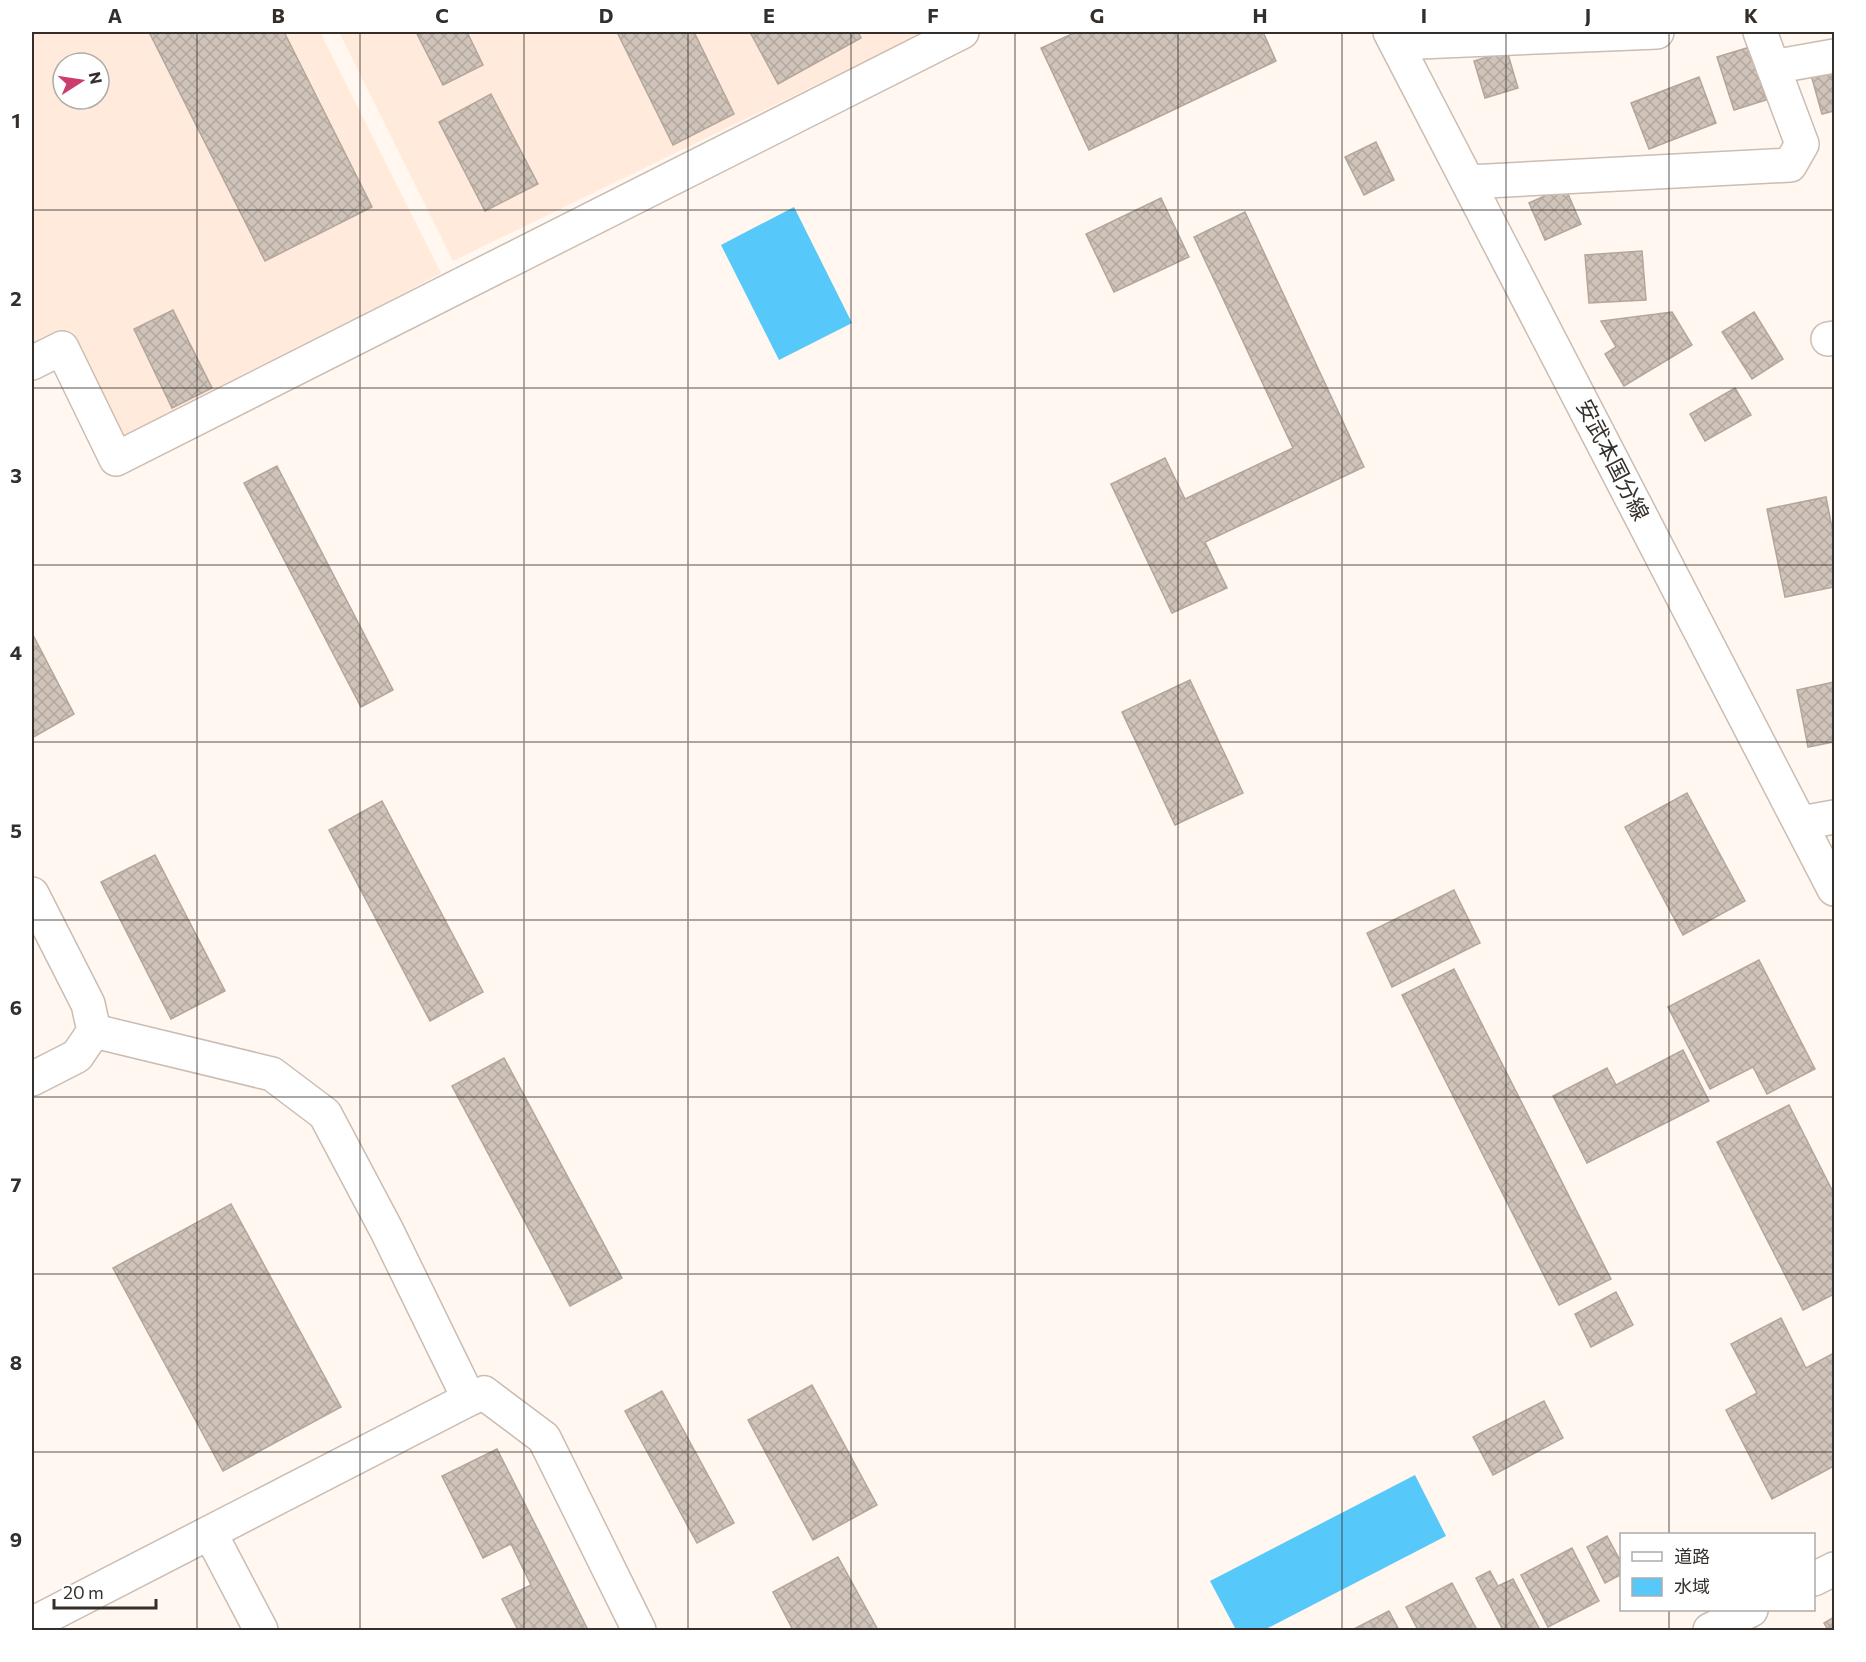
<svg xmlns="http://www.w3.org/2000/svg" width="1866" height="1662" font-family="Commissioner,'Noto Sans JP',sans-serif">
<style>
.built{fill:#ffeadb;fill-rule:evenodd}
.water{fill:#56c8f9}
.building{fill:url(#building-cross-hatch);stroke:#b3a69c;stroke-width:1.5}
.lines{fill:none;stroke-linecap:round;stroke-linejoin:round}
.minor-casing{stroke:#cabdb3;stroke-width:36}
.tertiary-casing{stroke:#cabdb3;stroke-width:36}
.secondary-casing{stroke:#cabdb3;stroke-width:36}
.minor{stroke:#fff;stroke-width:33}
.tertiary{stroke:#fff;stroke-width:33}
.secondary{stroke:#fff;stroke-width:33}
.grid{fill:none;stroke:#342f2b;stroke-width:1.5;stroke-opacity:0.55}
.labels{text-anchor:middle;stroke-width:4.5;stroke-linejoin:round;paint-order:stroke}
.street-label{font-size:22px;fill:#342f2b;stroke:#fff}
.neatline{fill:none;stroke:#342f2b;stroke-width:2}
.grid-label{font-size:20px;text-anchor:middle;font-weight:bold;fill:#342f2b}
</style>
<defs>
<pattern id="building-cross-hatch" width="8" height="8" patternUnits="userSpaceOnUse" patternTransform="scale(1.5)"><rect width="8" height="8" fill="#d0c3b9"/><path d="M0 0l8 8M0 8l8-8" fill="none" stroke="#b3a89f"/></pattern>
</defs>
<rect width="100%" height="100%" fill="#fff7f0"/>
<g class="built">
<path d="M 32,32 L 320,32 L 441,273 L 119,446 L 59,329 L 32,343 ZM 63,63 L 99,63 L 99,99 L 63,99 Z"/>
<polygon points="339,32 925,32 453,261"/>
</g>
<g class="water">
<polygon points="794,207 852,323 779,360 721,245"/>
<polygon points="1415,1475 1446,1536 1264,1630 1236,1630 1210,1581"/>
</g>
<g class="building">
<polygon points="149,32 284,32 372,207 265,261"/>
<polygon points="416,32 467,32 483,65 443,85"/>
<polygon points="617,32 694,32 734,114 673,145"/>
<polygon points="750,32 858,32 861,38 778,84"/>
<polygon points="1076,32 1263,32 1276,61 1089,150 1041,48"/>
<polygon points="1750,47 1766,100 1734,110 1717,57"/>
<polygon points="1507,51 1518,88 1485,98 1474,61"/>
<polygon points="1834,68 1834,111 1822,114 1811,75"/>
<polygon points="1699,77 1716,123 1649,149 1631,103"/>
<polygon points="491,94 538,184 485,211 439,122"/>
<polygon points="1376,142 1394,180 1364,195 1345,157"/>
<polygon points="1565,187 1581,224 1545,240 1529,203"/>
<polygon points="1161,198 1189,257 1114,292 1086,234"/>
<polygon points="1245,212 1364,467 1205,542 1227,588 1172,613 1111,484 1165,458 1185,499 1293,448 1194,237"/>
<polygon points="1642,251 1646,300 1589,303 1585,255"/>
<polygon points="173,310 212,388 172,408 134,329"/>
<polygon points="1672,312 1692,345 1624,386 1605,354 1616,347 1601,321"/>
<polygon points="1754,312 1783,359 1752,379 1722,332"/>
<polygon points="1735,388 1751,415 1705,441 1690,414"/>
<polygon points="277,466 393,690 361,707 244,483"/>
<polygon points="1826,497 1834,538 1834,587 1785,597 1767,509"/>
<polygon points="32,633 74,714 32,738"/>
<polygon points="1190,680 1243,793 1175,825 1122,712"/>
<polygon points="1834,682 1834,742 1808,747 1797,690"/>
<polygon points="1687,793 1745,901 1683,935 1625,827"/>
<polygon points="382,801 483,992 430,1021 329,830"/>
<polygon points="155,855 225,991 171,1019 101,882"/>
<polygon points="1454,890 1480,943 1392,987 1367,933"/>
<polygon points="1759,960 1815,1069 1767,1094 1753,1067 1710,1089 1668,1007"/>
<polygon points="1454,969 1611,1279 1559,1305 1402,995"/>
<polygon points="1683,1050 1709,1101 1587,1163 1553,1096 1607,1068 1616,1085"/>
<polygon points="504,1058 622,1278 570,1306 452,1086"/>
<polygon points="1789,1105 1834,1194 1834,1294 1803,1310 1717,1142"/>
<polygon points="231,1204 341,1407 223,1471 113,1268"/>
<polygon points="1616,1292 1633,1325 1591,1347 1575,1314"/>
<polygon points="1781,1318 1806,1368 1834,1353 1834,1466 1772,1499 1726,1410 1757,1393 1731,1344"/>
<polygon points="812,1385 877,1505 813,1540 748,1420"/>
<polygon points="662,1391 734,1523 697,1543 625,1411"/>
<polygon points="1544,1401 1563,1438 1493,1475 1473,1437"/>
<polygon points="497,1449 538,1530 588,1630 518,1630 502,1599 531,1585 511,1544 483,1558 442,1476"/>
<polygon points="1607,1536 1622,1564 1622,1574 1605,1583 1587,1547"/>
<polygon points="1572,1548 1599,1601 1548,1627 1521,1575"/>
<polygon points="838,1557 878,1630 793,1630 773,1592"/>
<polygon points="1490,1571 1498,1586 1513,1579 1540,1630 1503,1630 1476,1578"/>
<polygon points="1452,1583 1477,1630 1418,1630 1406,1607"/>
<polygon points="1389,1611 1399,1630 1352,1630"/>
<polygon points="1834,1617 1834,1630 1828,1630 1824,1623"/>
</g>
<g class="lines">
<defs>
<g id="minor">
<polyline points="1396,43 1657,32"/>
<polyline points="1773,67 1834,56"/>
<polyline points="1469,182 1790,165 1802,144 1760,32"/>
<polyline points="1828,339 1834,338"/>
<polyline points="32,363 62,348 116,459 962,32"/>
<polyline points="1801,823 1834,817"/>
<polyline points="94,1031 272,1074 325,1114 387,1231 469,1399"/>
<polyline points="210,1533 261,1630"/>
<polyline points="32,1624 469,1399 484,1393 544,1438 639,1630"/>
</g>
<polyline id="tertiary" points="32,894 88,1004 94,1031 77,1056 32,1079"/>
<g id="secondary">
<polyline points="1390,32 1834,889"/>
<polyline points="1814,1579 1834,1569"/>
<polyline points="1710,1630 1751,1610"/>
</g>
</defs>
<use href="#minor" class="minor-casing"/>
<use href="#tertiary" class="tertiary-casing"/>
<use href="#secondary" class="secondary-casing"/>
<use href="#minor" class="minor"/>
<use href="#tertiary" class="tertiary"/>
<use href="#secondary" class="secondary"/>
</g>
<path class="grid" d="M 197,32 L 197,1630M 360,32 L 360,1630M 524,32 L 524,1630M 688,32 L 688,1630M 851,32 L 851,1630M 1015,32 L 1015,1630M 1178,32 L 1178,1630M 1342,32 L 1342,1630M 1506,32 L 1506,1630M 1669,32 L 1669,1534M 32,210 L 1834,210M 32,388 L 1834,388M 32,565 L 1834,565M 32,742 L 1834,742M 32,920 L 1834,920M 32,1097 L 1834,1097M 32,1274 L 1834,1274M 32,1452 L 1834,1452M 1669,1610 L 1669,1630"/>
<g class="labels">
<g class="street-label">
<text transform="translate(1613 460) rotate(63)" y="8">安武本国分線</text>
</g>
</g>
<rect width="1866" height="1662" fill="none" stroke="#ffffff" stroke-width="66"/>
<rect x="1620" y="1533" width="195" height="78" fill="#ffffff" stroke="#aeacaa" stroke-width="1.5"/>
<rect x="1632" y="1552" width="30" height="9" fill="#ffffff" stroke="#aeacaa" stroke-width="1.5"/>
<text x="1674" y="1563" font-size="18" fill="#342f2b">道路</text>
<rect x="1632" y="1578" width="30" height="18" fill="#56c8f9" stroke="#aeacaa" stroke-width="1.5"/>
<text x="1674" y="1593" font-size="18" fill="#342f2b">水域</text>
<g transform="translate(81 81) rotate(78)"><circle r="28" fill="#ffffff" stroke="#aeacaa" stroke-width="1.5"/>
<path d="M0-4.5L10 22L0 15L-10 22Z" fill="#cb3e6c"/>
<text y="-9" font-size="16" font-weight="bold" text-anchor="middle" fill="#342f2b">N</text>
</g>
<path d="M54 1599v9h102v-9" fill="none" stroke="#342f2b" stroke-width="3"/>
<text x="63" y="1599" font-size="18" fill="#342f2b" stroke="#ffffff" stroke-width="4.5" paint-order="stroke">20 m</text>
<rect x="33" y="33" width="1800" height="1596" class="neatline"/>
<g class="grid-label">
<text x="115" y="23">A</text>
<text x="278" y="23">B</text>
<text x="442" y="23">C</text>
<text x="606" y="23">D</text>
<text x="769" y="23">E</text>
<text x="933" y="23">F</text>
<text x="1097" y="23">G</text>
<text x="1260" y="23">H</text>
<text x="1424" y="23">I</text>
<text x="1588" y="23">J</text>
<text x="1751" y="23">K</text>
<text x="16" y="128">1</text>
<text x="16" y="306">2</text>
<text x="16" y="483">3</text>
<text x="16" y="660">4</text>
<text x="16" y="838">5</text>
<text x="16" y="1015">6</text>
<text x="16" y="1192">7</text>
<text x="16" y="1370">8</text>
<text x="16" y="1547">9</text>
</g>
</svg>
